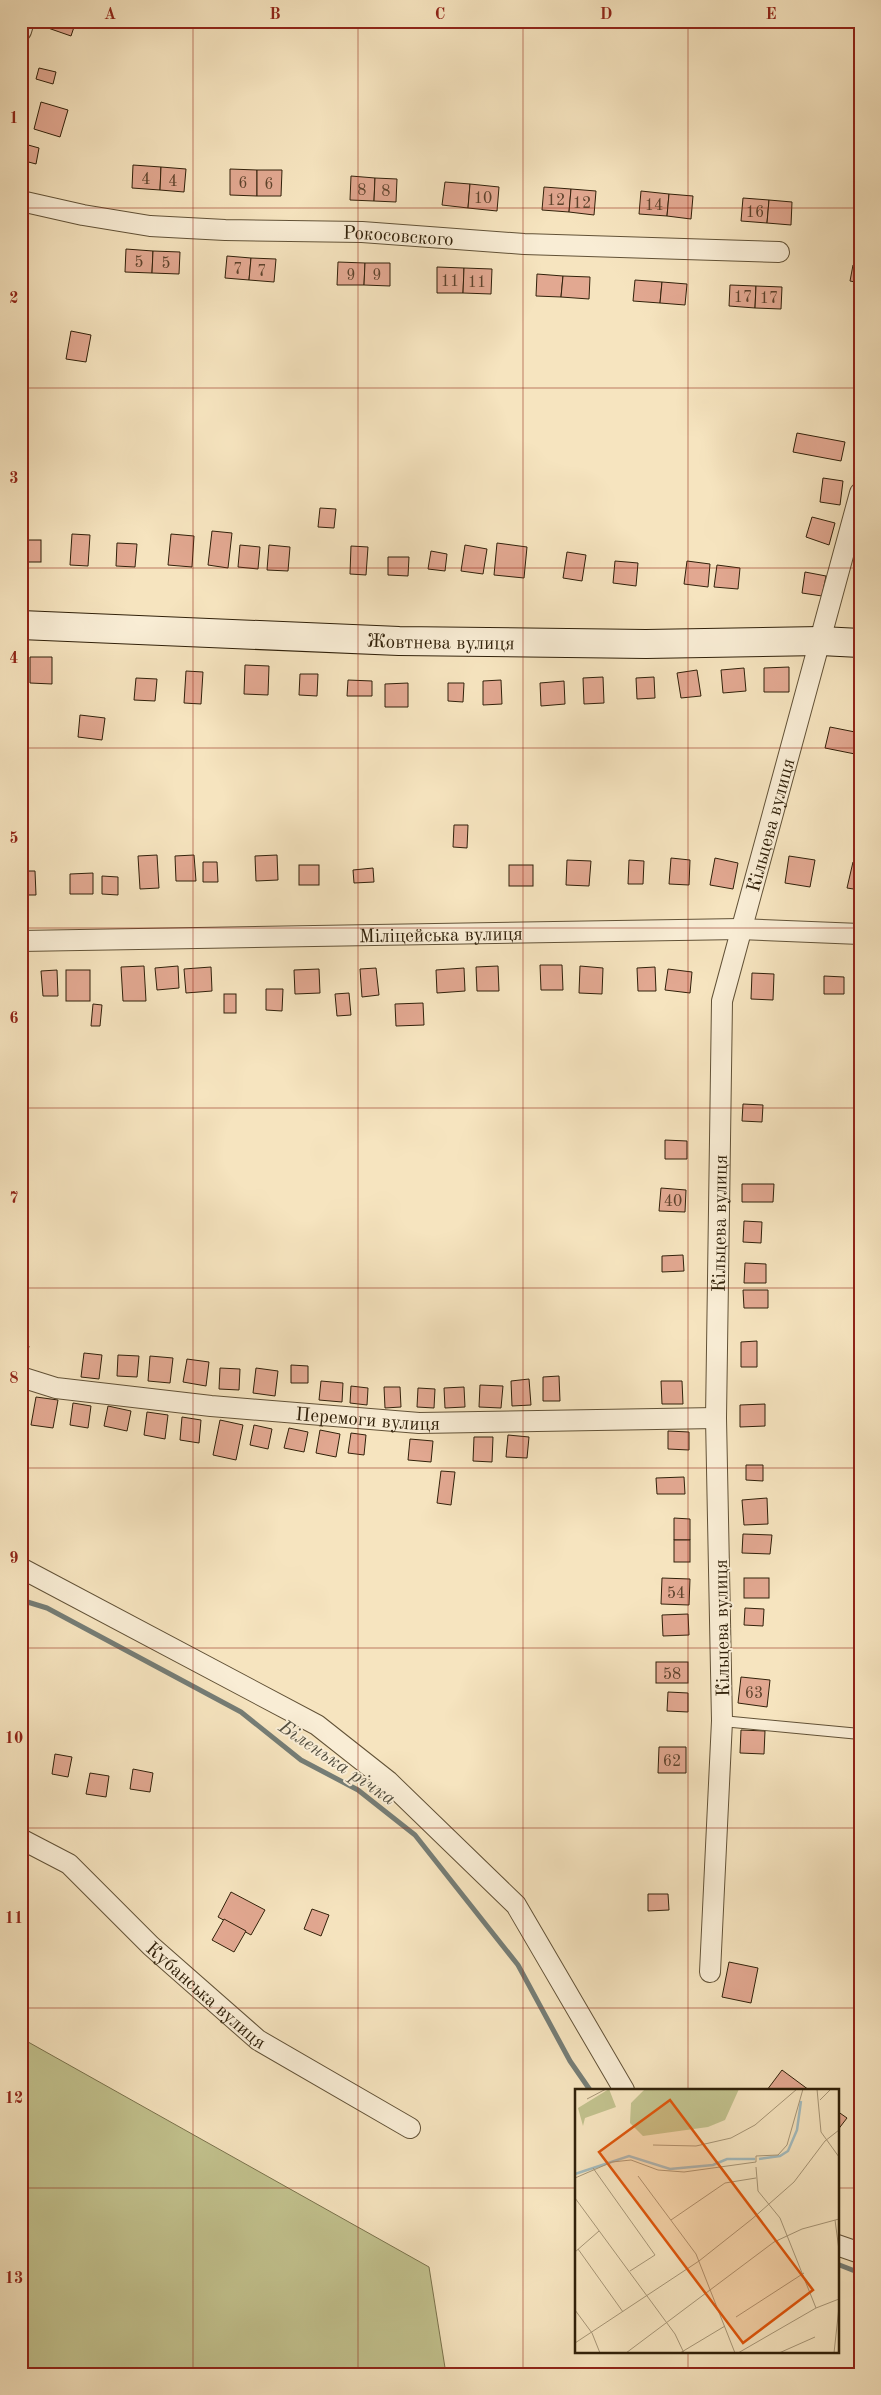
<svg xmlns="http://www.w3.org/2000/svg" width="881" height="2395" font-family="'Old Standard TT',serif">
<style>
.green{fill:#c2c28e;stroke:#7a724c}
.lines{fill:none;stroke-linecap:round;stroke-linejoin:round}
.stream{stroke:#757d76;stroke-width:5}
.building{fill:#e2a891;stroke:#31210a}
.service-casing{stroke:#625237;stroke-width:12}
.minor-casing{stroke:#625237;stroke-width:22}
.secondary-casing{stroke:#31210a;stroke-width:30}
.service{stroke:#f9edd5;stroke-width:10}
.minor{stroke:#f9edd5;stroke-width:20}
.secondary{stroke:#f9edd5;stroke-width:28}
.grid{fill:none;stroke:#8f2418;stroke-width:1;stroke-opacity:0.55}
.labels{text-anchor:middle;stroke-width:4;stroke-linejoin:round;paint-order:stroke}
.number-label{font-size:16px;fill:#5d432c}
.street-label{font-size:19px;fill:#31210a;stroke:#f9edd5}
.water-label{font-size:20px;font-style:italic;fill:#534f40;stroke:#f9edd5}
.inset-river{fill:none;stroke:#a3bbbe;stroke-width:2.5}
.inset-road{fill:none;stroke:#a79677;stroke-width:1}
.view{fill:#df560c;fill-opacity:0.15;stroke:#df560c;stroke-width:2.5}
.inset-edge{fill:none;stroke:#31210a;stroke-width:2.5}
.neatline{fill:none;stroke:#8f2418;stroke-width:2}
.grid-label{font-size:16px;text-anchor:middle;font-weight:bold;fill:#8f2418}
</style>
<rect width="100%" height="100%" fill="#f6e4bf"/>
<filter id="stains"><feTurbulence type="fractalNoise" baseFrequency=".004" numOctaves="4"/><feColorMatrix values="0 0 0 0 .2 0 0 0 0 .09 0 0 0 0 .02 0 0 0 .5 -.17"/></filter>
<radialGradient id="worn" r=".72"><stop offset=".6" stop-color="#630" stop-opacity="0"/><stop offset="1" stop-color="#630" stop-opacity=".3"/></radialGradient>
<polygon class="green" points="21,2038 429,2267 446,2374 21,2374"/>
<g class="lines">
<g class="stream">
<polyline points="21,1600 47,1608 241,1712 301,1760 358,1790 415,1835 518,1965 570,2061 590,2090"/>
<polyline points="837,2264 860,2273"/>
</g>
</g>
<g class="building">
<polygon points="50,21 76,21 71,36 48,28"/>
<polygon points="39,68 56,72 53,84 36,79"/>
<polygon points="41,102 68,110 60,137 34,129"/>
<polygon points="21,143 39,148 36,164 21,160"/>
<polygon points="133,165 161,167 160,190 132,188"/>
<polygon points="161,167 186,169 184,192 160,190"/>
<polygon points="230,169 257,170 257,196 230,195"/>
<polygon points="257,170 282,170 281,196 257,196"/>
<polygon points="351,176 375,178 374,201 350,200"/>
<polygon points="375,178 397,179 396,202 374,201"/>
<polygon points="860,181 860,204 854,202"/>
<polygon points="445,182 470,184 468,208 442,205"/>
<polygon points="470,184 499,187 497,211 468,208"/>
<polygon points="544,187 571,189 569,212 542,210"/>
<polygon points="571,189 596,191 594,215 569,212"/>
<polygon points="641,191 669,194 667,216 639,214"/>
<polygon points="669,194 693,196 691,219 667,216"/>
<polygon points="743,198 769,200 767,223 741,221"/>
<polygon points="769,200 792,202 791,225 767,223"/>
<polygon points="126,249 153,251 152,273 125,272"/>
<polygon points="153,251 180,252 179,274 152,273"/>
<polygon points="227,256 251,258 249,280 225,278"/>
<polygon points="251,258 276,259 274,282 249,280"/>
<polygon points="338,262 365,263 364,285 337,285"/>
<polygon points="365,263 390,263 390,286 364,285"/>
<polygon points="853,265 860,267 860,283 850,281"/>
<polygon points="437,267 464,268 463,293 437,293"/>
<polygon points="464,268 492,269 491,294 463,293"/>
<polygon points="537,274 563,276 561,297 536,296"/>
<polygon points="563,276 590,277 589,299 561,297"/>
<polygon points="635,280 662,282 660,303 633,301"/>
<polygon points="662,282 687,284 685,305 660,303"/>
<polygon points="730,285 756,286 755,308 729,306"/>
<polygon points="756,286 782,287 781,309 755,308"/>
<polygon points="71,331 91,335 86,362 66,359"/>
<polygon points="797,433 845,442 841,461 793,452"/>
<polygon points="823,478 843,481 840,505 820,502"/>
<polygon points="320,508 336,509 334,528 318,527"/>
<polygon points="812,517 835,523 829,545 806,537"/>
<polygon points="212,531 232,533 228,568 208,565"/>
<polygon points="72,534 90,535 88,566 70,565"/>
<polygon points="171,534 194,536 192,567 168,565"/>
<rect x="22" y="540" width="19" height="22"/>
<polygon points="117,543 137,544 135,567 116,566"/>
<polygon points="497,543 527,547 524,578 494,575"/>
<polygon points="240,545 260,547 258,569 238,567"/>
<polygon points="269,545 290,547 288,571 267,570"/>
<polygon points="465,545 487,549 483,574 461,571"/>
<polygon points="351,546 368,547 366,575 350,574"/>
<polygon points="431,551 447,554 445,571 428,569"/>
<polygon points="567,552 586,555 582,581 563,578"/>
<polygon points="388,557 409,557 408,576 388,575"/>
<polygon points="615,561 638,563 636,586 613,583"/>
<polygon points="687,561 710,564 708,587 684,584"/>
<polygon points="717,565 740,568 738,589 714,587"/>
<polygon points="805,572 826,576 822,596 802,593"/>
<polygon points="30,657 52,657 52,684 30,683"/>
<polygon points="245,665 269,666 268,695 244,694"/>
<polygon points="789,667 789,692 764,692 764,668"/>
<polygon points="744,668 746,691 723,693 721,670"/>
<polygon points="697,670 701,696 681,698 677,673"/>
<polygon points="186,671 203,672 201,704 184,703"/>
<polygon points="300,674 318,674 317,696 299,695"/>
<polygon points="603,677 604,703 584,704 583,678"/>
<polygon points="654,677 655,698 637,699 636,678"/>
<polygon points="136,678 157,679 155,701 134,700"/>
<polygon points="348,680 372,681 372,696 347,696"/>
<polygon points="501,680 502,704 483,705 483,681"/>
<polygon points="564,681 565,704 541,706 540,683"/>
<polygon points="408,683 408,707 385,707 385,684"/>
<polygon points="448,683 464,683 463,702 448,701"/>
<polygon points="80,715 105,718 102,740 78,737"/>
<polygon points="830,727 860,733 860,755 825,748"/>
<polygon points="454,825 468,825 467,848 453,847"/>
<polygon points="157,855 159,888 140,889 138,856"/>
<polygon points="194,855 196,881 176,881 175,856"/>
<polygon points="277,855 278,880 256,881 255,856"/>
<polygon points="789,856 815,860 810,887 785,883"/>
<polygon points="671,858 690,860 689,885 669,884"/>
<polygon points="715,858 738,863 733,889 710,885"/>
<polygon points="567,860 591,861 589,886 566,885"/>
<polygon points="629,860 644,861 643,884 628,884"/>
<polygon points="203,862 217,862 218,882 203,882"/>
<polygon points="853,862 860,863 860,890 847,888"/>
<rect x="299" y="865" width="20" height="20"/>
<rect x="509" y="865" width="24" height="21"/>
<polygon points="373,868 374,882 354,883 353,870"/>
<polygon points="21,871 35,871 36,895 21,895"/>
<polygon points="93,873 93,894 70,894 70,874"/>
<polygon points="102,876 118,877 118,895 102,894"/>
<polygon points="540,965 562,965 563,990 541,990"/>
<polygon points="144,966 146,1001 123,1001 121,967"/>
<polygon points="178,966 179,988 157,990 155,968"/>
<polygon points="498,966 499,991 477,991 476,967"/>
<polygon points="580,966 603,968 602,994 579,993"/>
<polygon points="211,967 212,991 186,993 184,969"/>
<polygon points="655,967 656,991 638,991 637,968"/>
<polygon points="26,968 28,993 21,993 21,969"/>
<polygon points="376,968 379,995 362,997 360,969"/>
<polygon points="464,968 465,991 437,993 436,970"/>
<polygon points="319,969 320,993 295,994 294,970"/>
<polygon points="668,969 692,972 690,993 665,990"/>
<polygon points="57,970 58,996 43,996 41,971"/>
<rect x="66" y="970" width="24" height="31"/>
<polygon points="752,973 774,974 773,1000 751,999"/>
<polygon points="824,976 844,977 844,994 824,994"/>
<rect x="854" y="976" width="6" height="24"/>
<polygon points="266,989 283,989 282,1011 266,1010"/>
<polygon points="349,993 351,1015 337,1016 335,994"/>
<rect x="224" y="994" width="12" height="19"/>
<polygon points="423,1003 424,1025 396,1026 395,1004"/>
<polygon points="93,1004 102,1005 100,1026 91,1026"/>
<polygon points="743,1104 763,1105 762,1122 742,1121"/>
<polygon points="665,1140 687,1141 687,1159 665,1159"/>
<polygon points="742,1184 774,1184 773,1202 742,1202"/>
<polygon points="661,1188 686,1190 685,1212 659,1211"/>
<polygon points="744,1221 762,1222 761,1243 743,1242"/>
<polygon points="683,1255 684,1271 662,1272 662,1256"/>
<polygon points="745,1263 766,1264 766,1283 744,1283"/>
<polygon points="743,1290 768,1290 768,1308 744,1308"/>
<polygon points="757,1341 757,1367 741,1367 741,1342"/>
<polygon points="21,1344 29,1346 25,1364 21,1363"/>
<polygon points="84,1353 102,1355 99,1379 81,1377"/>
<polygon points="118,1355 139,1356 137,1377 117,1376"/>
<polygon points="150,1356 173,1358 170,1383 148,1381"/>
<polygon points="187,1359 209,1362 206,1386 183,1382"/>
<polygon points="291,1365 308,1366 308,1383 291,1383"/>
<polygon points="220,1368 240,1369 239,1390 219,1389"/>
<polygon points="256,1368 278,1371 275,1396 253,1393"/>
<polygon points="559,1376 560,1401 543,1401 543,1377"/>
<polygon points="529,1379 531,1405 512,1406 511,1381"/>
<polygon points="321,1381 343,1383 342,1402 319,1400"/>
<polygon points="661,1381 682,1381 683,1404 662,1404"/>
<polygon points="480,1385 503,1386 501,1408 479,1407"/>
<polygon points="351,1386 368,1388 367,1405 350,1403"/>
<polygon points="384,1387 400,1387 401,1407 385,1408"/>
<polygon points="464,1387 465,1407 445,1408 444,1388"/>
<polygon points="418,1388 435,1389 434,1408 417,1407"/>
<polygon points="36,1397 58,1400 53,1428 31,1425"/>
<polygon points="73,1403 91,1406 88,1428 70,1425"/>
<polygon points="765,1404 765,1426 740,1427 740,1405"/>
<polygon points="108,1406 131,1411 127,1431 104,1426"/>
<polygon points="147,1412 168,1415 165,1439 144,1435"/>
<polygon points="182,1417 201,1420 199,1443 180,1440"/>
<polygon points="220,1420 243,1425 236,1460 213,1455"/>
<polygon points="254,1425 272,1429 268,1449 250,1445"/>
<polygon points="289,1428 308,1432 304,1452 284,1448"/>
<polygon points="320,1430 340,1434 336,1457 316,1453"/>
<polygon points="668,1431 689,1432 689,1450 668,1449"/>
<polygon points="351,1433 366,1435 364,1455 348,1453"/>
<polygon points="508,1435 529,1437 527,1458 506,1457"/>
<polygon points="474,1437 493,1437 492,1462 473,1461"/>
<polygon points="410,1439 433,1441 431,1462 408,1460"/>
<polygon points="746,1465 763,1465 763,1481 746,1480"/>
<polygon points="441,1471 455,1472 451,1505 437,1503"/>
<polygon points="684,1477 685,1494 657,1494 656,1478"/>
<polygon points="767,1498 768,1524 744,1525 742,1500"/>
<polygon points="674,1518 690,1519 690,1540 674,1540"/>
<polygon points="743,1534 772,1535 770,1554 742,1553"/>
<rect x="674" y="1540" width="16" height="22"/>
<polygon points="662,1578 690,1579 689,1605 661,1604"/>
<rect x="744" y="1578" width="25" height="20"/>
<polygon points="745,1608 764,1609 763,1626 744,1625"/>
<polygon points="688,1614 689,1635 663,1636 662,1615"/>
<rect x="656" y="1662" width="32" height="21"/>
<polygon points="741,1677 770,1680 767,1707 738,1703"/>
<polygon points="668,1692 688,1693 688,1712 667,1711"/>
<polygon points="741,1730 765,1731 764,1754 740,1753"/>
<polygon points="659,1747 686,1747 686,1773 658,1773"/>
<polygon points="55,1754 72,1757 68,1777 52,1774"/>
<polygon points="133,1769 153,1773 150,1792 130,1789"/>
<polygon points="90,1773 109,1776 106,1797 86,1794"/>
<polygon points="231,1892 265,1910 251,1935 218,1917"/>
<polygon points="648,1894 668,1894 669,1910 648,1911"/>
<polygon points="312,1909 329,1915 321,1936 304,1929"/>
<polygon points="224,1919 246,1931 234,1952 212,1940"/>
<polygon points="729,1962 758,1968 751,2003 722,1997"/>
<polygon points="782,2070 809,2090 767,2090"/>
<polygon points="837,2111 847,2118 837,2131"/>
</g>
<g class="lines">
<defs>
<polyline id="service" points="722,1721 860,1734"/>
<g id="minor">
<polyline points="21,31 24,21"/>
<path id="s1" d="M 21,201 L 83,215 L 150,226 L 225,230 L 362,232 L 524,244 L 779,252"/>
<path id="s2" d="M 21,941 L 740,929 L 860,934"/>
<path id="s3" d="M 21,1377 L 56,1388 L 211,1406 L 419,1423 L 716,1418"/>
<polyline points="21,1568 317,1725 388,1781 516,1905 624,2090"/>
<path id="s4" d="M 21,1839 L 69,1864 L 151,1946 L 258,2040 L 410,2128"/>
<path id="s5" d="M 710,1972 L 722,1721 L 716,1418 L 722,1001 L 860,493"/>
<polyline points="837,2245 860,2253"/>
</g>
<g id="secondary">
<path id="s6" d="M 21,625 L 399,641 L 646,644 L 821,641 L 860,643"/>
</g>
</defs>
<use href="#service" class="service-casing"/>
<use href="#minor" class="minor-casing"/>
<use href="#secondary" class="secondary-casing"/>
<use href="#service" class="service"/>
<use href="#minor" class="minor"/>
<use href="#secondary" class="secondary"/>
</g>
<path class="grid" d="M 193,21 L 193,2374M 358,21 L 358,2374M 523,21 L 523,2374M 688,21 L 688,2090M 21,208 L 860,208M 21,388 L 860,388M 21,568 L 860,568M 21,748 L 860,748M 21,928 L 860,928M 21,1108 L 860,1108M 21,1288 L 860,1288M 21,1468 L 860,1468M 21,1648 L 860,1648M 21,1828 L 860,1828M 21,2008 L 860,2008M 21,2188 L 576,2188M 837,2188 L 860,2188M 688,2351 L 688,2374"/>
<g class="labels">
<g class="number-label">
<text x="146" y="184">4</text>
<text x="173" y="186">4</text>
<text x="243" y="188">6</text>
<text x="269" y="189">6</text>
<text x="362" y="195">8</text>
<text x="386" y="196">8</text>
<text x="483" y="203">10</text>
<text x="556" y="205">12</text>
<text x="582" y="208">12</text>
<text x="654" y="210">14</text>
<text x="755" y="217">16</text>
<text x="139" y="267">5</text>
<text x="166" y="268">5</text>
<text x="238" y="274">7</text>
<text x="262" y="276">7</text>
<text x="351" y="280">9</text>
<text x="377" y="280">9</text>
<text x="450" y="286">11</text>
<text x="477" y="287">11</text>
<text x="743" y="302">17</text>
<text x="769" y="303">17</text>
<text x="673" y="1206">40</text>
<text x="676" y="1598">54</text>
<text x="672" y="1679">58</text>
<text x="754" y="1698">63</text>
<text x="672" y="1766">62</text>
</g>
<g class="street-label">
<text dy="7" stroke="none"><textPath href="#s1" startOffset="380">Рокосовского</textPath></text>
<text dy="7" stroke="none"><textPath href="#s6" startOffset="420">Жовтнева вулиця</textPath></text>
<text dy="7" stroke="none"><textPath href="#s5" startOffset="1154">Кільцева вулиця</textPath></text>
<text dy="7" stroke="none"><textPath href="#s2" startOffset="420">Міліцейська вулиця</textPath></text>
<text dy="7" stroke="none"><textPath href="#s5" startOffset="749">Кільцева вулиця</textPath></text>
<text dy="7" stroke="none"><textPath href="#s3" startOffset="350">Перемоги вулиця</textPath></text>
<text transform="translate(721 1628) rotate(-91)" y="7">Кільцева вулиця</text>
<text dy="7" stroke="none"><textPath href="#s4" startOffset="244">Кубанська вулиця</textPath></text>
</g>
<g class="water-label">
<text transform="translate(338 1762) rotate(34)" y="7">Біленька річка</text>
</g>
</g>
<g transform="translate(575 2089)">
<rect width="264" height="264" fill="#f6e4bf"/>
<path d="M 34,0 L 41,18 L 10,29 L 8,37 L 3,19 ZM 70,0 L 164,0 L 150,31 L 133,38 L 68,47 L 55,34 L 56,14 Z" fill="#c2c28e"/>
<path class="inset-river" d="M 184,70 L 205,67 L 213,62 L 222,41 L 226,12M 0,85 L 54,67 L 95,80 L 138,76 L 152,70 L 180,70"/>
<path class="inset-road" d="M 242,0 L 246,43 L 264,68M 12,10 L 31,0M 245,11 L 256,0M 78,56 L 121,57 L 156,49 L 180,36 L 222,0M 181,78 L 183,102 L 205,129 L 241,219M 18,79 L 80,166 L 55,182M 63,87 L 121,165 L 160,264M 0,89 L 37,73 L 56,71 L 83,81 L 109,83 L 181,73 L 181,67 L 203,66 L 212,56 L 228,0M 0,109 L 100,245 L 109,264M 96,131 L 150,94 L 181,89M 260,131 L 264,161M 3,160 L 48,223M 0,163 L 24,142M 0,221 L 17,244 L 25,264M 161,228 L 229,184M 0,254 L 124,172 L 177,130 L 219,93 L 250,52 L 264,41M 51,264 L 199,153 L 227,140 L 264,130M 105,264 L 150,237M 163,264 L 241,219 L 264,210M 204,264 L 240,248M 259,264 L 264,218"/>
<path class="view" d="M 95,11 L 238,201 L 168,254 L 24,63 Z"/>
<rect width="264" height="264" class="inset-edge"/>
</g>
<rect width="881" height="2395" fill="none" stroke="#f6e4bf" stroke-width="55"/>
<rect x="28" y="28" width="826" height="2340" class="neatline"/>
<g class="grid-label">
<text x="110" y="19">A</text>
<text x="275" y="19">B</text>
<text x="440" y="19">C</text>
<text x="606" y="19">D</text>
<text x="771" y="19">E</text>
<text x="14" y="123">1</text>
<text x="14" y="303">2</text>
<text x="14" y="483">3</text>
<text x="14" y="663">4</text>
<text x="14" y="843">5</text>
<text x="14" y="1023">6</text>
<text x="14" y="1203">7</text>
<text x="14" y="1383">8</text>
<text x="14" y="1563">9</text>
<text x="14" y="1743">10</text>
<text x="14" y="1923">11</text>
<text x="14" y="2103">12</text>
<text x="14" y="2283">13</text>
</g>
<rect width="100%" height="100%" filter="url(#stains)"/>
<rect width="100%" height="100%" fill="url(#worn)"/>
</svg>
